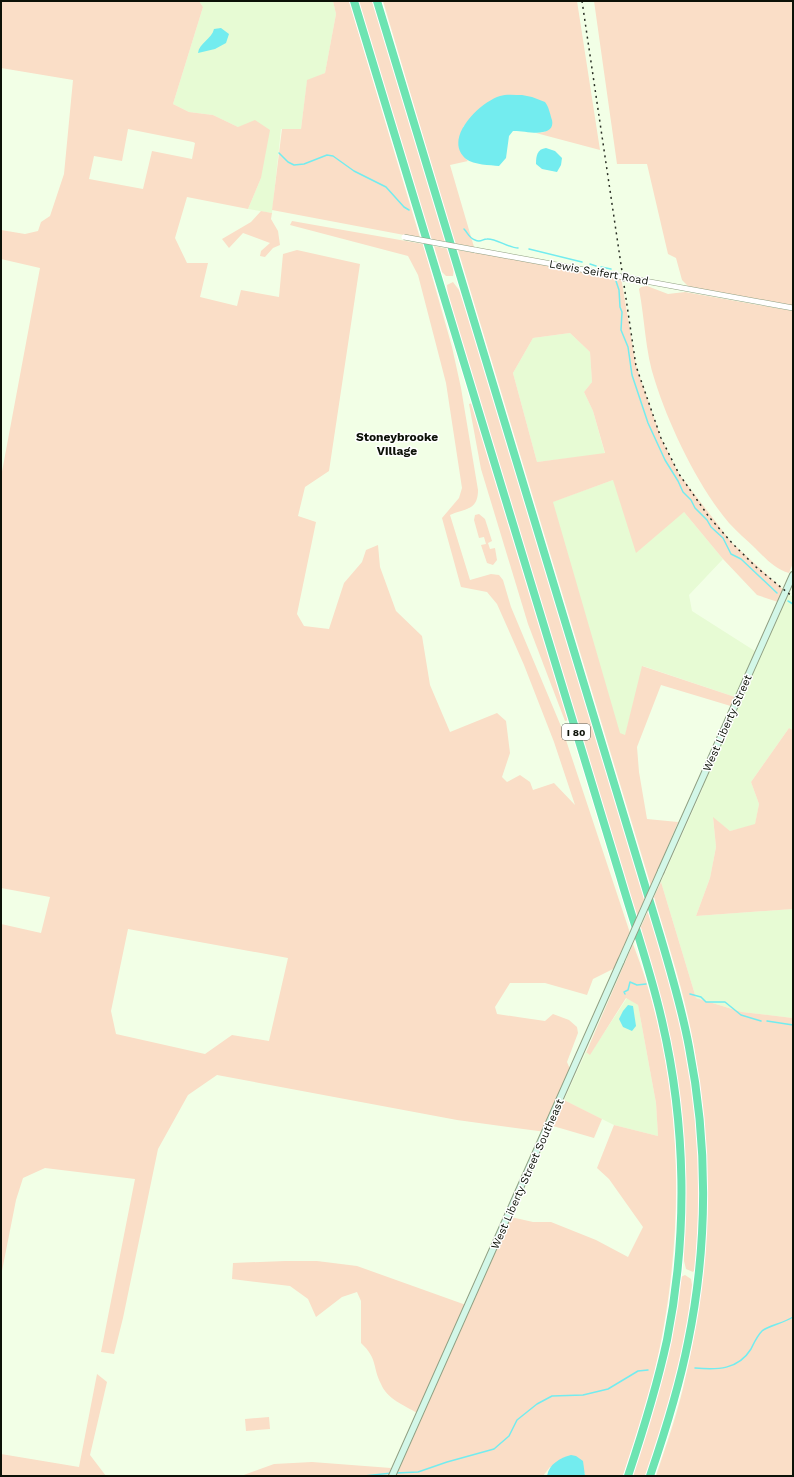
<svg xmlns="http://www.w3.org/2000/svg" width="794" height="1477" font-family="'Work Sans',sans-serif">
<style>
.built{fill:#e7fbd4}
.green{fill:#fadec7;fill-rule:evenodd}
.water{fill:#73ecef}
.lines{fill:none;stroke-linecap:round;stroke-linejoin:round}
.stream{stroke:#73ecef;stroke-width:1.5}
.tertiary-casing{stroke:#909f82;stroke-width:6}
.secondary-casing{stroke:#909f82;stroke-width:8}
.motorway-casing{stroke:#fff;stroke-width:10}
.tertiary{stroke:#fff;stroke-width:5}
.secondary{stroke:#d3f7e8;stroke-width:6}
.motorway{stroke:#6de4b2;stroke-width:8}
.rail{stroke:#282e23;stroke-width:1.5;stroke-dasharray:2 4;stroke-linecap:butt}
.tertiary-bridge-casing{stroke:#909f82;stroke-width:6;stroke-linecap:butt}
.secondary-bridge-casing{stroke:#909f82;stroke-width:8;stroke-linecap:butt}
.tertiary-bridge{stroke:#fff;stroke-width:5}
.secondary-bridge{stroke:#d3f7e8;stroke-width:6}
.labels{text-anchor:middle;stroke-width:3;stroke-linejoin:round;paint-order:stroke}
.shield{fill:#fff;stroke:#555851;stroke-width:1}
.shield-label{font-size:10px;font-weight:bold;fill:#0c1107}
.street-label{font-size:11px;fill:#0c1107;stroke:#fff}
.neighbourhood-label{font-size:12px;font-weight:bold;fill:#0c1107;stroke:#fff}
</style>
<rect width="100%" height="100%" fill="#f2ffe6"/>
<g class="built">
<polygon points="199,1 333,1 336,14 325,73 307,81 301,129 281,129 272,213 248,209 261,178 238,127 213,115 189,112 173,104 203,7"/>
<polygon points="570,333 590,352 592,382 584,392 593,411 605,454 537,462 513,373 533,338"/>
<polygon points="613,480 684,512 723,559 689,595 692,611 758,653 786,592 793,597 793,730 789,728 751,782 759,804 755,825 730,831 713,818 716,847 710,878 696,916 793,909 793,1018 742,1012 696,998 661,882 703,788 701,783 738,698 643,666 625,736 619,733 552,502"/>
<polygon points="627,998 638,1005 656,1103 658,1136 614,1125 564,1100 586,1052 590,1054"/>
</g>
<g class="green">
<path d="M 1,1 L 199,1 L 203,7 L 173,104 L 189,112 L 213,115 L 238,127 L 255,120 L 270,130 L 261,178 L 248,209 L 187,197 L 175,238 L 187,263 L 208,263 L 200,297 L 237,306 L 241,290 L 279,297 L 283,254 L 297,250 L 360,264 L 329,471 L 305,487 L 298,516 L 316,522 L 297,614 L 304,626 L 329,629 L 344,583 L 362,562 L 366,550 L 378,545 L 380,567 L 396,611 L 422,636 L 430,685 L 450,732 L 497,713 L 506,721 L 510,753 L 502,777 L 507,782 L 520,775 L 530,782 L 533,790 L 554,783 L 575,805 L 554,742 L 524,665 L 497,604 L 487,592 L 461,587 L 442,518 L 459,498 L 462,488 L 446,383 L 418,275 L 408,256 L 290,225 L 292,221 L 423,244 L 452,347 L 461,388 L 478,490 C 478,511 465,508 450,515 L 470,580 L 491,574 L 499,575 L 503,580 L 511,607 L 563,731 L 630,933 L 615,968 L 593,979 L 587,995 L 545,983 L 510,983 L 495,1007 L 497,1014 L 545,1021 L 553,1014 L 569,1020 L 577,1027 L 578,1033 L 567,1062 L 570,1069 L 546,1132 L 457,1120 L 217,1075 L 188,1095 L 158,1149 L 123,1318 L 114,1354 L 101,1352 L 135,1179 L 45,1168 L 23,1178 L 16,1200 L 1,1276 L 1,924 L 41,933 L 50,897 L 1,888 L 1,477 L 40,268 L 1,259 L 1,230 L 25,234 L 38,231 L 41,222 L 50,216 L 64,174 L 73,80 L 1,68 ZM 128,129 L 193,142 L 195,143 L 192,159 L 152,151 L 143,189 L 89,179 L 94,156 L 122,161 ZM 128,929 L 288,958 L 269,1041 L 232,1035 L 205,1054 L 116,1034 L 111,1011 Z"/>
<polygon points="333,1 349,1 420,238 272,210 282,129 301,129 307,80 325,73 336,14"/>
<polygon points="358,1 374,1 447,243 432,240 424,221"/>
<polygon points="383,1 577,1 600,150 536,133 545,132 552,121 549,112 471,118 463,127 465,158 468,161 450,165 474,247 455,244"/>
<polygon points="594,1 793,1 793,308 691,289 682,280 676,258 668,254 647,164 617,164"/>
<polygon points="261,211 272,213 271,219 278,231 280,245 273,248 265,257 260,256 261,251 270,243 243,233 229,248 222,239 251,222"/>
<polygon points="434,246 449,249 454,267 453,276 446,276 442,272"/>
<path d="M 458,250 L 476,253 L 475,250 L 621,277 L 636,366 L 661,438 L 679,474 L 732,543 L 786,592 L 781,603 L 757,595 L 723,559 L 684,512 L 636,553 L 613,480 L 553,502 L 620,733 L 625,735 L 642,666 L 738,698 L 734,707 L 661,685 L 637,747 L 639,772 L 647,819 L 678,822 L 651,886 ZM 570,333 L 590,352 L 592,382 L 584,392 L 593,411 L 605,453 L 537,462 L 513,373 L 533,338 Z"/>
<polygon points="453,282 459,290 485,368 646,897 636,919 448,298 447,285"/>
<path d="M 647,286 L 668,294 L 685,292 L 793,311 L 793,563 L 789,573 C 775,569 765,558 755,548 C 747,540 737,532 729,523 C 699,488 669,426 655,381 C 645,352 645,320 639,289 L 641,287 Z"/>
<polygon points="472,403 568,720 565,721 528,624 481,469 469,404"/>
<polygon points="479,514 485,519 492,541 488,543 490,549 495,548 497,560 493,565 487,563 481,545 486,544 484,537 479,538 474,520 475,515"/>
<polygon points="789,728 793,730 793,909 696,916 710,878 716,847 713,817 730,831 755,824 759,804 751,782"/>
<path d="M 661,882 L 696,998 L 742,1012 L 793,1018 L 793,1476 L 656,1476 C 667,1443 679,1409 686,1375 C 712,1262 714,1145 691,1031 C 682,985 667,941 654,897 Z"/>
<path d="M 649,909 C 658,941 670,974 678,1007 C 698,1095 703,1179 695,1269 L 693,1272 L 686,1269 L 684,1261 L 684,1173 L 682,1128 L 640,929 Z"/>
<path d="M 633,944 C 686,1079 687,1238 653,1378 C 645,1411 633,1444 623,1476 L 585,1476 L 585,1473 L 550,1467 L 543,1476 L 396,1476 L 511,1217 L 533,1222 L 551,1222 L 596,1240 L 628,1257 L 643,1227 L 609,1179 L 597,1168 L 614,1125 L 658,1136 L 656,1103 L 638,1005 L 626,998 L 590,1055 L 586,1052 L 585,1055 Z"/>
<polygon points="564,1100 602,1119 594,1138 553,1126"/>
<path d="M 285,1261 L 317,1261 L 357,1266 L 466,1305 L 417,1413 C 404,1405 387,1399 381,1384 C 372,1366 378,1359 361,1343 L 361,1301 L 357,1292 L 342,1297 L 316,1317 L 308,1299 L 290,1286 L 232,1279 L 233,1263 Z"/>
<polygon points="685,1275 691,1279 692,1285 686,1335 673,1396 647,1476 631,1476 656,1401 665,1368 672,1335 680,1280 681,1277"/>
<polygon points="97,1374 107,1382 90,1455 106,1476 1,1476 1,1454 79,1467"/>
<polygon points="269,1417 270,1429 246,1431 245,1419"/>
<polygon points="312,1462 391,1468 388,1476 241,1476 274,1464"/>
</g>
<g class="water">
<path d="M 221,28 L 229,34 L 226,43 L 215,49 L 198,53 C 199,43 212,39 214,29 Z"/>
<path d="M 522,95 L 532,97 L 545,102 C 549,107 550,114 552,120 C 556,140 523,130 513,131 L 509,136 L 506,158 L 499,166 C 490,165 474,165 466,159 C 442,139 480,102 500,96 C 506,94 515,95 522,95 Z"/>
<path d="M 546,148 L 555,151 L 562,158 L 561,165 L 557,172 L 542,169 L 536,164 C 536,156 537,149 546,148 Z"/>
<polygon points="628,1005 633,1006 636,1026 632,1031 623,1027 619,1019 623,1011"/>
<path d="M 571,1455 L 576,1456 L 583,1461 L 585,1476 L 547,1476 C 549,1464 560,1458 571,1455 Z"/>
</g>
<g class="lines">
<g class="stream">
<polyline points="279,153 288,162 294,165 304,164 327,155 333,156 354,171 386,187 404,207 409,210"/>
<path d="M 464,229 C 468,233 469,238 475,240 C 481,243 482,239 487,239 C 495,238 509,248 518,248"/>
<polyline points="529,249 582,262"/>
<polyline points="590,264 596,266"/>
<polyline points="601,267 611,269"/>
<polyline points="616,281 619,290 620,307 622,312 621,330 628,347 632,375 648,423 665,460 678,481 683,492 691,500 695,508 707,520 711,527 723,538 731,554 741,559 777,593"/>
<polyline points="788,601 793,604"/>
<polyline points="625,994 624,992 628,990 630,982 637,985 646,984"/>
<polyline points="690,994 701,997 706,1002 725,1002 741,1015 761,1021"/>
<polyline points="767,1021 793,1025"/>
<path d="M 695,1368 C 717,1370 738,1370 751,1349 C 754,1343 757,1336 762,1331 C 768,1326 784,1323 793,1317"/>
<polyline points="396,1473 418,1472 447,1462 494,1449 509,1436 517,1420 537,1404 552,1396 583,1395 608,1389 638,1371 648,1370"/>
<polyline points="364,1476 392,1473"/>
</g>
<defs>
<polyline id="tertiary" points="475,250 793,308"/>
<g id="secondary">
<polyline points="661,871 793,575"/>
<polyline points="392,1476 621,961"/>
</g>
<g id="motorway">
<path d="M 354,1 L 620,876 C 634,924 651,972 662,1021 C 686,1124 688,1235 667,1340 C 657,1386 643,1431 628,1476"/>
<path d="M 377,1 L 660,935 C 671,972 682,1009 689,1047 C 708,1143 708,1245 688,1342 C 679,1388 665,1432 650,1476"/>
</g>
</defs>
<use href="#tertiary" class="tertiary-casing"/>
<use href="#secondary" class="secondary-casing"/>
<use href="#motorway" class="motorway-casing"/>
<use href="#tertiary" class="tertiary"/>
<use href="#secondary" class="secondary"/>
<use href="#motorway" class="motorway"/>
<polyline class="rail" points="582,1 636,366 661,438 679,474 709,517 732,543 756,567 793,597"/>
<defs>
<polyline id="tertiary-bridge" points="404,237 475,250"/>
<polyline id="secondary-bridge" points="621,961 661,871"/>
</defs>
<use href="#tertiary-bridge" class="tertiary-bridge-casing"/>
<use href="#secondary-bridge" class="secondary-bridge-casing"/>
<use href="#tertiary-bridge" class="tertiary-bridge"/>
<use href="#secondary-bridge" class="secondary-bridge"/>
</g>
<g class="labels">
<rect class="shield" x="562" y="724" width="28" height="16" rx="3"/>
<g class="shield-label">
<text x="576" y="736">I 80</text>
</g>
<g class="street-label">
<text transform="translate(599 272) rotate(10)" y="4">Lewis Seifert Road</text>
<text transform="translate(727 723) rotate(-66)" y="4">West Liberty Street</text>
<text transform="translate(527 1174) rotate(-66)" y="4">West Liberty Street Southeast</text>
</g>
<g class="neighbourhood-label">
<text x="397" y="441">Stoneybrooke<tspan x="397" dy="14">Village</tspan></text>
</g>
</g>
<rect width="794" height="1477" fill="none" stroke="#0c1107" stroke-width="4"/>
</svg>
